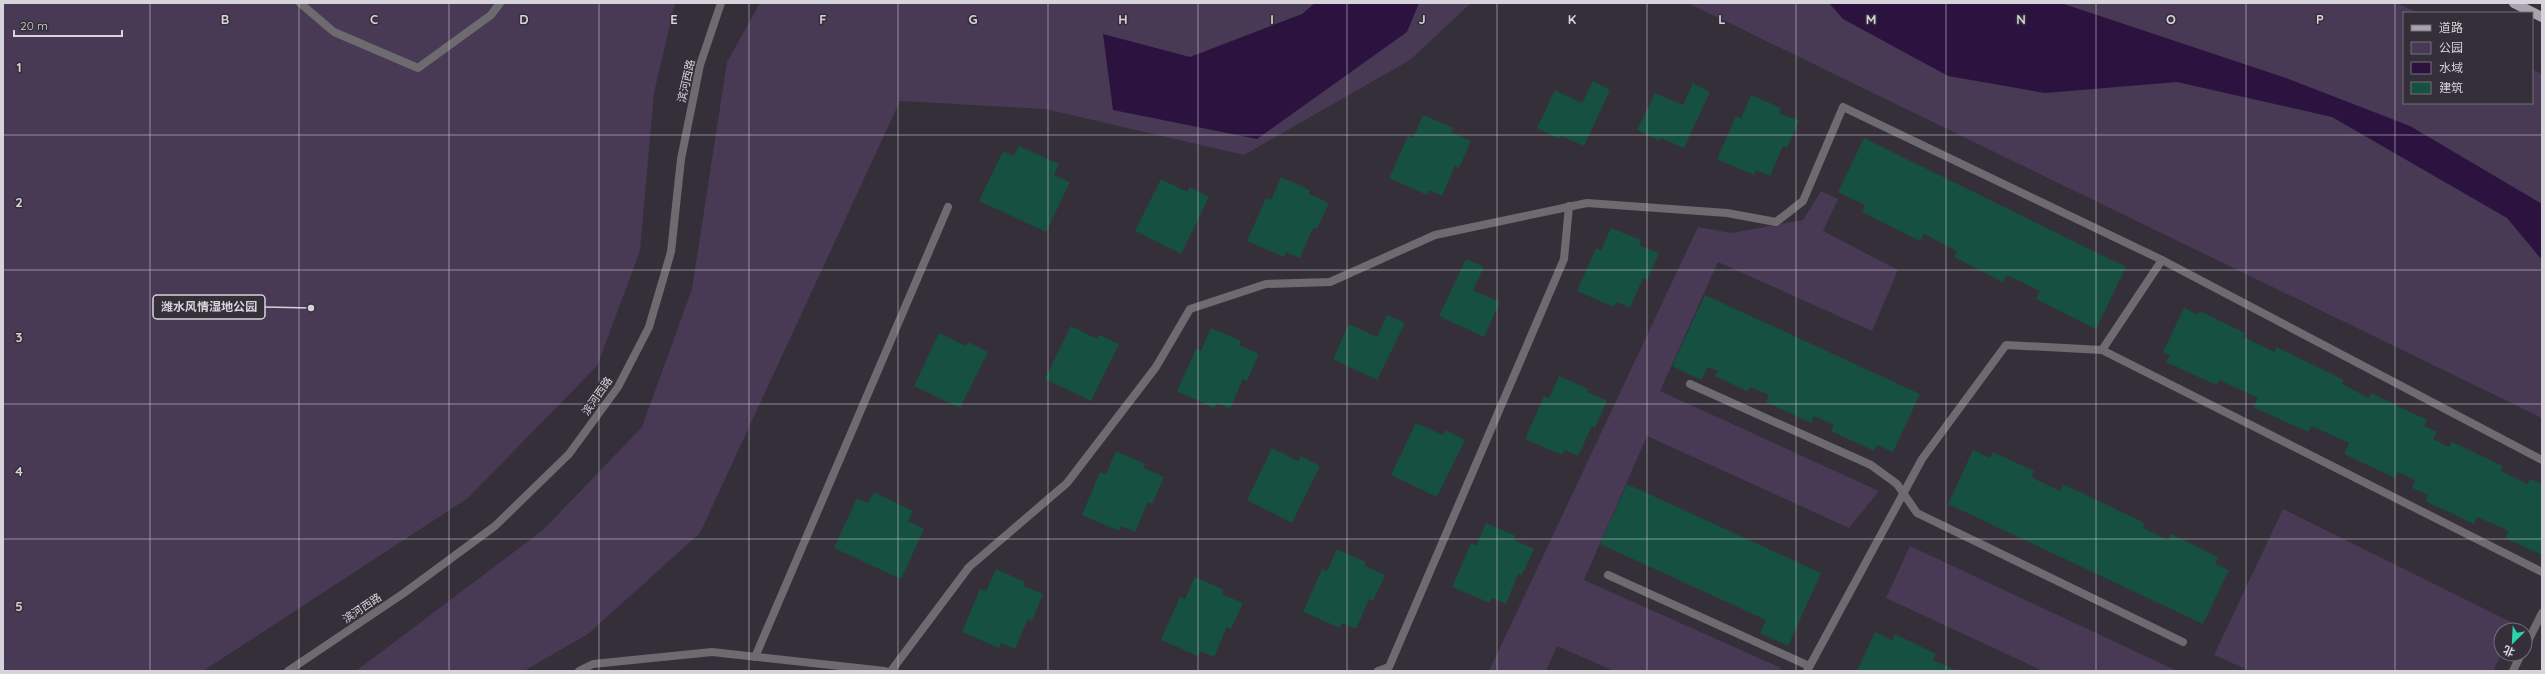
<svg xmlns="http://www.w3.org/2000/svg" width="2545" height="674" font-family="Quicksand,'Noto Sans SC',sans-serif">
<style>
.green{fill:#483955}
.water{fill:#2c133f}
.building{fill:#165040}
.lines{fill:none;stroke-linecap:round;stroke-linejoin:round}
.service{stroke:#6d6b70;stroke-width:8}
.pedestrian{stroke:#6d6b70;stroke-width:8}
.tertiary{stroke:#6d6b70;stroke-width:8}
.primary{stroke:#a9a3ae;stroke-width:10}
.grid{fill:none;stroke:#d6d3da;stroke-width:1;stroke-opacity:0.55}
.labels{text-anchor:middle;stroke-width:3;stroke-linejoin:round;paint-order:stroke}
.street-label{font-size:11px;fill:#d6d3da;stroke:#342f39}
.grid-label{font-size:13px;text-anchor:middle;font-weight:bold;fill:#d6d3da;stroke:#342f39;stroke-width:3;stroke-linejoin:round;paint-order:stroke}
.leader{fill:none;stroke:#d6d3da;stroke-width:1.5}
.callout-dot{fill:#d6d3da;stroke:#342f39;stroke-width:1.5}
.callout{fill:#342f39;stroke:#d6d3da;stroke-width:1.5}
.callout-label{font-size:12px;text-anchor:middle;font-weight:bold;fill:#d6d3da}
</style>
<rect width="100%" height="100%" fill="#342f39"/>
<g class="green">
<polygon points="3,3 675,3 654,93 640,251 597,366 468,498 203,671 3,671"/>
<polygon points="760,3 1471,3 1410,60 1244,155 1045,109 900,101 700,533 588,634 524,671 356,671 543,530 642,427 692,289 727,62"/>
<polygon points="1688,3 2397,3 2418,13 2404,13 2404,103 2532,103 2532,69 2542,74 2542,418"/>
<polygon points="1821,191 1838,199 1823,231 1898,270 1872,331 1718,262 1660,391 1879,491 1849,528 1647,436 1584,580 1781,668 1779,671 1614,671 1557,646 1546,671 1489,671 1698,227 1731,233 1803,220"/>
<polygon points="2283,509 2517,625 2515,630 2501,630 2502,654 2493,671 2250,671 2214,655"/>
<polygon points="1910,546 2175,670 2175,671 2043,671 1886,598"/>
</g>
<g class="water">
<polygon points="1315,3 1419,3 1407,32 1257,139 1113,110 1103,34 1190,57 1302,14"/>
<polygon points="1829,3 2061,3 2286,78 2410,126 2542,204 2542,260 2507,218 2332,117 2177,82 2045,93 1948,76 1843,19"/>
</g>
<g class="building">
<polygon points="1593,81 1610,90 1584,146 1561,136 1559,139 1537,128 1555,90 1582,103"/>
<polygon points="1693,83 1710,92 1684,148 1661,138 1660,141 1637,130 1655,93 1683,105"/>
<polygon points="1751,95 1781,108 1779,113 1799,121 1787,148 1783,146 1770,176 1756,170 1754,175 1717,159 1736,116 1741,118"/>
<polygon points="1423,115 1453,128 1451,132 1471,141 1459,168 1455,166 1442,196 1429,190 1427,195 1389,178 1408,136 1413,138"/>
<polygon points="1864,138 2126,267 2096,329 2036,299 2040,291 2007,275 2003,282 1954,257 1957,251 1924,234 1920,241 1862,212 1865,205 1838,192"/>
<polygon points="1019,146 1059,164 1054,175 1070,182 1046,232 979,201 1003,151 1014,156"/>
<polygon points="1281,177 1310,190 1309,194 1329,203 1317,229 1313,228 1300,258 1286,252 1284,257 1247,241 1266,198 1271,200"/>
<polygon points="1161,179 1187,192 1190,187 1209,197 1181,254 1135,231"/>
<polygon points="1611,228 1641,240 1639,245 1659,253 1647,280 1643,278 1630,308 1617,302 1614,307 1577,291 1596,248 1601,250"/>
<polygon points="1466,259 1484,267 1473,290 1500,302 1484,337 1439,316"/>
<polygon points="1705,295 1920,394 1893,452 1877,445 1874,451 1831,431 1834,425 1814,416 1811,423 1766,402 1769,395 1750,387 1747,391 1715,376 1718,371 1708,367 1701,380 1672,366"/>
<polygon points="2184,308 2198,315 2200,311 2245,333 2243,337 2274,352 2277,347 2344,380 2342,384 2369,398 2371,393 2427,420 2424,426 2437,432 2433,439 2449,447 2452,442 2503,466 2501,471 2528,484 2530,479 2542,484 2542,555 2505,538 2509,531 2477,517 2474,524 2425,501 2428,495 2412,488 2415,480 2398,472 2395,478 2344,454 2349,443 2312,426 2308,432 2253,407 2258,398 2219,380 2216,385 2166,362 2170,355 2163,352"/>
<polygon points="1387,315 1405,323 1377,380 1333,359 1349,324 1377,337"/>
<polygon points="1071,326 1097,339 1099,335 1119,344 1091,401 1045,379"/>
<polygon points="1211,328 1241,341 1239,345 1259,354 1247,381 1243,379 1230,409 1217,403 1214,408 1177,391 1196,349 1201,351"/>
<polygon points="939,333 966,346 968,342 988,352 960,408 914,386"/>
<polygon points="1559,376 1588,389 1587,392 1607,401 1595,428 1592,426 1578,456 1565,450 1562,455 1525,439 1544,396 1549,398"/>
<polygon points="1416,423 1443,435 1445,430 1465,440 1437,497 1391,475"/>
<polygon points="1272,448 1298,461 1301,456 1320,466 1292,523 1247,500"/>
<polygon points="1973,450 1990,458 1993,452 2034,471 2031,477 2060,491 2063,484 2145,523 2143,528 2168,540 2171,534 2218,557 2215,564 2229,570 2203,624 1948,504"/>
<polygon points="1116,451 1145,464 1143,468 1164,477 1152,504 1148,502 1135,532 1121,526 1119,531 1082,515 1100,472 1106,474"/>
<polygon points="1627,484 1821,573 1788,646 1760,633 1766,620 1600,544"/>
<polygon points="874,492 913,511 908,521 924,529 901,579 834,548 857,498 868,503"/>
<polygon points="1486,523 1516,536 1514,540 1534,549 1522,575 1518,574 1506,604 1492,598 1490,603 1452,587 1471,543 1476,546"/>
<polygon points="1337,549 1366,562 1365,566 1385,575 1373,601 1369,599 1356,629 1342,623 1340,628 1303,612 1322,569 1327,571"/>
<polygon points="996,569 1025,582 1023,586 1043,594 1032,621 1028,619 1015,649 1001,643 999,648 962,632 980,589 986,591"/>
<polygon points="1195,577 1224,590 1222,594 1243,603 1231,629 1227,627 1214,657 1200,651 1198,656 1161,640 1180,597 1185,599"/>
<polygon points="1875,632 1892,640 1895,634 1936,654 1933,660 1957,671 1857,671"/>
</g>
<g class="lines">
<g class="service">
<polyline points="2102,350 2542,572"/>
<polyline points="1690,384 1871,465 1897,484 1917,513 2183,642"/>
<polyline points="1608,575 1809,666"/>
<polyline points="2525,647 2542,613"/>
<polyline points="755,657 948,207"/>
<polyline points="579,671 593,664 712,652 885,671"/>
<polyline points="891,671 969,567 1067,483 1156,367 1190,309 1266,284 1330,282 1435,235 1587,203 1727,213 1776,222 1803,201 1843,107 2162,260 2542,460"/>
<polyline points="1378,671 1389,667 1564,259 1569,206"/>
<polyline points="1807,671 1922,459 2006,345 2102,350 2162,260"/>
<polyline points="2513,671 2521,654"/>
</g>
<polyline class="pedestrian" points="300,3 334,32 418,68 491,15 500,3"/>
<polyline class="tertiary" points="288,671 404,593 495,526 569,454 618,387 649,327 671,252 681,159 700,65 721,3"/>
<polyline class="primary" points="2514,3 2542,17"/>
</g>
<path class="grid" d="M 150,3 L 150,671M 299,3 L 299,671M 449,3 L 449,671M 599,3 L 599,671M 749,3 L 749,671M 898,3 L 898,671M 1048,3 L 1048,671M 1198,3 L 1198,671M 1347,3 L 1347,671M 1497,3 L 1497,671M 1647,3 L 1647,671M 1796,3 L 1796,671M 1946,3 L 1946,671M 2096,3 L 2096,671M 2246,3 L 2246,671M 2395,3 L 2395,671M 3,135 L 2542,135M 3,270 L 2542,270M 3,404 L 2542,404M 3,539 L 2542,539"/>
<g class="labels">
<g class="street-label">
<text transform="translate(686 81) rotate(-77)" y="4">滨河西路</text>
<text transform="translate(597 396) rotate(-55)" y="4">滨河西路</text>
<text transform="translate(362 608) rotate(-34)" y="4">滨河西路</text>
</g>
</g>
<g class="grid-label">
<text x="225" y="24">B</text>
<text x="374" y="24">C</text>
<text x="524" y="24">D</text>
<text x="674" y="24">E</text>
<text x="823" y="24">F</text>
<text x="973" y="24">G</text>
<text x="1123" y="24">H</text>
<text x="1272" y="24">I</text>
<text x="1422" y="24">J</text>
<text x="1572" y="24">K</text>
<text x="1722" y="24">L</text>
<text x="1871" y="24">M</text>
<text x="2021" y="24">N</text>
<text x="2171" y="24">O</text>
<text x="2320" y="24">P</text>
<text x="19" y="72">1</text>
<text x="19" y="207">2</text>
<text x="19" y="342">3</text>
<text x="19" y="476">4</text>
<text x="19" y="611">5</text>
</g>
<path class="leader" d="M311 308L265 307"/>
<circle class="callout-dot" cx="311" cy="308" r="4"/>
<rect class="callout" x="153" y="295" width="112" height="24" rx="4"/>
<g class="callout-label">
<text x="209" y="311">潍水风情湿地公园</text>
</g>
<rect width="2545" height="674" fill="none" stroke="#d6d3da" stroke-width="8"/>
<rect x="2403" y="12" width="130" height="92" fill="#342f39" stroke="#757179"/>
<rect x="2411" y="25" width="20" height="6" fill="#a9a3ae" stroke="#757179"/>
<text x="2439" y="32" font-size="12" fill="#d6d3da">道路</text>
<rect x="2411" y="42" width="20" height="12" fill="#483955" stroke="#757179"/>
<text x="2439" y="52" font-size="12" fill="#d6d3da">公园</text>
<rect x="2411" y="62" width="20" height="12" fill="#2c133f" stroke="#757179"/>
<text x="2439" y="72" font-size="12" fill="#d6d3da">水域</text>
<rect x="2411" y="82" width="20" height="12" fill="#165040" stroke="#757179"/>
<text x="2439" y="92" font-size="12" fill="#d6d3da">建筑</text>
<g transform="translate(2513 642) rotate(204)"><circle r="19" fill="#342f39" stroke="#757179"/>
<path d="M0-3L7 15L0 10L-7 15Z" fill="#2bd5ac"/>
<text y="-6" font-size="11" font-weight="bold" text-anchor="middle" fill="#d6d3da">北</text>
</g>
<path d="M14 30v6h108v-6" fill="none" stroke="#d6d3da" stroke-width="2"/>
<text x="20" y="30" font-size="12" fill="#d6d3da" stroke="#342f39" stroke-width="3" paint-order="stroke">20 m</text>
</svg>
